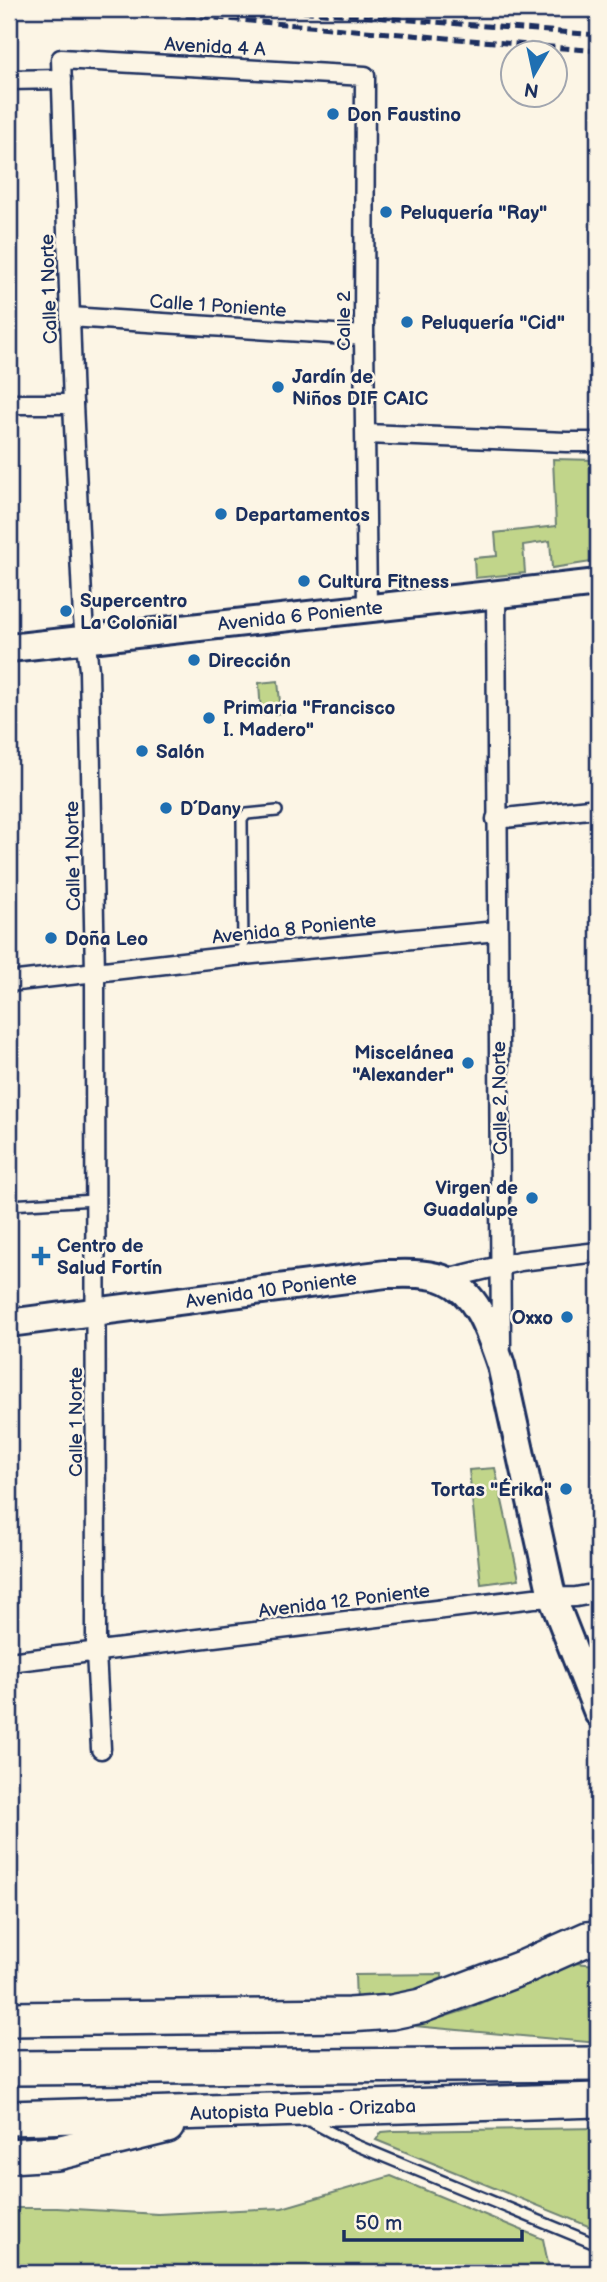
<svg xmlns="http://www.w3.org/2000/svg" width="607" height="2282" font-family="'Balsamiq Sans',sans-serif">
<style>
.green{fill:#c1d58a;stroke:#6e8274;stroke-width:2}
.lines{fill:none;stroke-linecap:round;stroke-linejoin:round}
.lane-casing{stroke:#1b2f5e;stroke-width:14}
.street-casing{stroke:#1b2f5e;stroke-width:23}
.secondary-casing{stroke:#1b2f5e;stroke-width:32}
.highway-casing{stroke:#1b2f5e;stroke-width:38}
.lane{stroke:#fcf5e5;stroke-width:9}
.street{stroke:#fcf5e5;stroke-width:18}
.secondary{stroke:#fcf5e5;stroke-width:26}
.highway{stroke:#fcf5e5;stroke-width:33}
.rail{stroke:#1b2f5e;stroke-width:5;stroke-dasharray:10 5;stroke-linecap:butt}
.poi-dot{fill:#1f6fb2;stroke:#fcf5e5;stroke-width:2.5}
.labels{text-anchor:middle;stroke-width:5;stroke-linejoin:round;paint-order:stroke}
.street-label{font-size:19px;fill:#1b2f5e;stroke:#fcf5e5}
.poi-label{font-size:19px;font-weight:bold;fill:#1b2f5e;stroke:#fcf5e5;text-anchor:start}
</style>
<rect width="100%" height="100%" fill="#fcf5e5"/>
<filter id="ink" filterUnits="userSpaceOnUse"><feTurbulence type="fractalNoise" baseFrequency=".0143" numOctaves="2"/><feDisplacementMap in="SourceGraphic" scale="14" xChannelSelector="R" yChannelSelector="G"/><feConvolveMatrix kernelMatrix="1 2 1 2 8 2 1 2 1" color-interpolation-filters="sRGB"/></filter>
<g filter="url(#ink)">
<g class="green">
<polygon points="553,459 598,460 598,561 552,568 550,541 523,545 525,573 475,578 474,558 497,556 495,533 556,526"/>
<polygon points="278,681 281,713 261,715 259,683"/>
<polygon points="495,1468 519,1579 481,1584 469,1470"/>
<polygon points="573,1963 598,1965 598,2043 414,2026 466,2010"/>
<polygon points="442,1974 442,1978 394,2000 356,2002 355,1975"/>
<polygon points="598,2128 598,2230 376,2140 382,2132 394,2131"/>
<polygon points="391,2176 543,2239 550,2273 9,2273 9,2208 57,2208 158,2214 282,2208"/>
</g>
<g class="lines">
<defs>
<g id="lane">
<polyline points="243,955 242,819 247,814 277,811"/>
<polyline points="9,1205 95,1200"/>
<polyline points="308,2120 353,2144 598,2245"/>
</g>
<g id="street">
<polyline points="9,80 62,79"/>
<polyline points="70,317 364,336"/>
<polyline points="9,404 73,404"/>
<polyline points="366,434 566,442 598,442"/>
<polyline points="496,595 501,1347"/>
<polyline points="496,819 598,808"/>
<polyline points="9,982 243,955 497,931"/>
<polyline points="446,1279 520,1261 598,1252"/>
<polyline points="9,1662 534,1598 576,1597 598,1593"/>
<polyline points="101,1749 96,1652 95,972 89,670 83,618 73,404 61,59 365,76 364,336 367,608"/>
</g>
<g id="secondary">
<polyline points="9,648 598,583"/>
<path d="M 9,1323 L 386,1274 C 405,1274 428,1272 446,1280 C 479,1294 490,1334 501,1365 L 552,1596 L 598,1713"/>
</g>
<g id="highway">
<polyline points="9,2019 349,2015 392,2012 421,2006 524,1967 587,1939 598,1938"/>
<polyline points="9,2068 598,2064"/>
<polyline points="9,2118 598,2100"/>
<polyline points="9,2156 57,2153 167,2126"/>
</g>
</defs>
<use href="#lane" class="lane-casing"/>
<use href="#street" class="street-casing"/>
<use href="#secondary" class="secondary-casing"/>
<use href="#highway" class="highway-casing"/>
<use href="#lane" class="lane"/>
<use href="#street" class="street"/>
<use href="#secondary" class="secondary"/>
<use href="#highway" class="highway"/>
<g class="rail">
<polyline points="111,9 598,51"/>
<polyline points="273,9 598,35"/>
</g>
</g>
</g>
<g class="poi-dot">
<circle cx="333" cy="114" r="7"/>
<circle cx="386" cy="212" r="7"/>
<circle cx="407" cy="322" r="7"/>
<circle cx="278" cy="387" r="7"/>
<circle cx="221" cy="514" r="7"/>
<circle cx="304" cy="581" r="7"/>
<circle cx="66" cy="611" r="7"/>
<circle cx="194" cy="660" r="7"/>
<circle cx="209" cy="718" r="7"/>
<circle cx="142" cy="751" r="7"/>
<circle cx="166" cy="808" r="7"/>
<circle cx="51" cy="938" r="7"/>
<circle cx="468" cy="1063" r="7"/>
<circle cx="532" cy="1198" r="7"/>
<path d="M37.5 1245.5h7v7h7v7h-7v7h-7v-7h-7v-7h7z"/>
<circle cx="567" cy="1317" r="7"/>
<circle cx="566" cy="1489" r="7"/>
</g>
<g class="labels">
<g class="street-label">
<text transform="translate(215 46) rotate(3)" y="7">Avenida 4 A</text>
<text transform="translate(48 289) rotate(-92)" y="7">Calle 1 Norte</text>
<text transform="translate(218 305) rotate(4)" y="7">Calle 1 Poniente</text>
<text transform="translate(343 321) rotate(-90)" y="7">Calle 2</text>
<text transform="translate(300 615) rotate(-6)" y="7">Avenida 6 Poniente</text>
<text transform="translate(72 856) rotate(-91)" y="7">Calle 1 Norte</text>
<text transform="translate(294 928) rotate(-6)" y="7">Avenida 8 Poniente</text>
<text transform="translate(499 1098) rotate(-91)" y="7">Calle 2 Norte</text>
<text transform="translate(271 1289) rotate(-8)" y="7">Avenida 10 Poniente</text>
<text transform="translate(75 1422) rotate(-90)" y="7">Calle 1 Norte</text>
<text transform="translate(344 1600) rotate(-7)" y="7">Avenida 12 Poniente</text>
<text transform="translate(303 2109) rotate(-2)" y="7">Autopista Puebla - Orizaba</text>
</g>
<g class="poi-label">
<text x="347" y="121">Don Faustino</text>
<text x="400" y="219">Peluquería "Ray"</text>
<text x="421" y="329">Peluquería "Cid"</text>
<text x="292" y="383">Jardín de<tspan x="292" dy="22">Niños DIF CAIC</tspan></text>
<text x="235" y="521">Departamentos</text>
<text x="318" y="588">Cultura Fitness</text>
<text x="80" y="607">Supercentro<tspan x="80" dy="22">La Colonial</tspan></text>
<text x="208" y="667">Dirección</text>
<text x="223" y="714">Primaria "Francisco<tspan x="223" dy="22">I. Madero"</tspan></text>
<text x="156" y="758">Salón</text>
<text x="180" y="815">D´Dany</text>
<text x="65" y="945">Doña Leo</text>
<text x="454" y="1059" text-anchor="end">Miscelánea<tspan x="454" dy="22">"Alexander"</tspan></text>
<text x="518" y="1194" text-anchor="end">Virgen de<tspan x="518" dy="22">Guadalupe</tspan></text>
<text x="57" y="1252">Centro de<tspan x="57" dy="22">Salud Fortín</tspan></text>
<text x="553" y="1324" text-anchor="end">Oxxo</text>
<text x="552" y="1496" text-anchor="end">Tortas "Érika"</text>
</g>
</g>
<rect width="607" height="2282" fill="none" stroke="#fcf5e5" stroke-width="35"/>
<rect x="18" y="18" width="572" height="2247" fill="none" stroke="#1b2f5e" stroke-width="2.5" filter="url(#ink)"/>
<g transform="translate(534 74) rotate(189)"><circle r="33" fill="#fcf5e5" stroke="#a2a6af" stroke-width="2"/>
<path d="M0-5L12 26L0 18L-12 26Z" fill="#1f6fb2"/>
<text y="-10" font-size="19" font-weight="bold" text-anchor="middle" fill="#1b2f5e">N</text>
</g>
<path d="M344 2230v10h178v-10" fill="none" stroke="#1b2f5e" stroke-width="3.5"/>
<text x="355" y="2230" font-size="21" fill="#1b2f5e" stroke="#fcf5e5" stroke-width="5" paint-order="stroke">50 m</text>
</svg>
